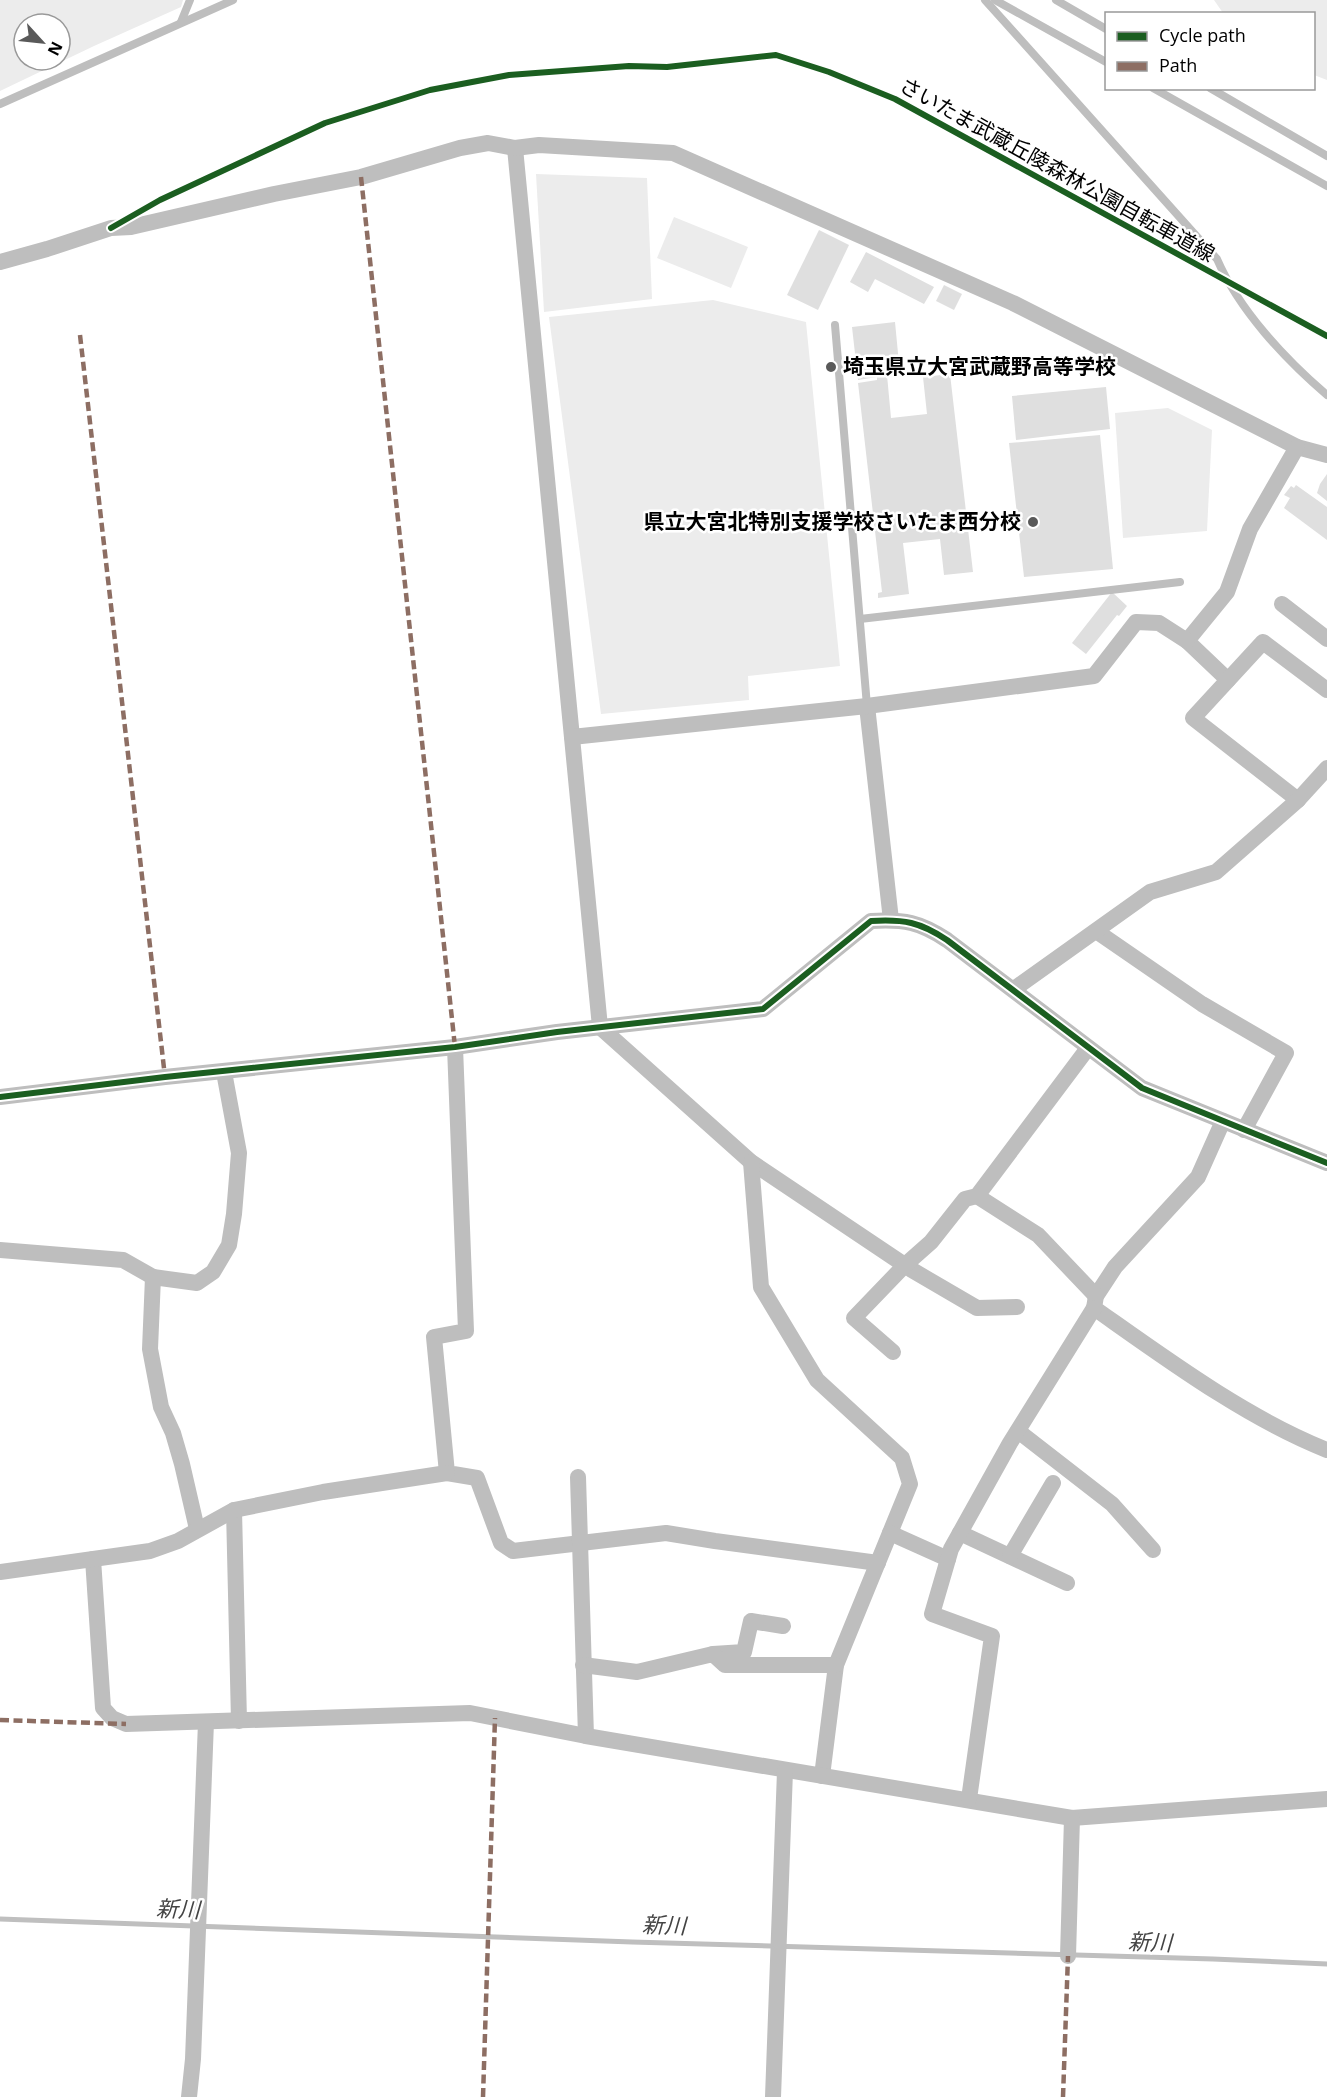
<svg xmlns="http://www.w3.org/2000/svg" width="1327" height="2097" font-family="'Open Sans','Noto Sans JP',sans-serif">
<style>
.green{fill:#ececec;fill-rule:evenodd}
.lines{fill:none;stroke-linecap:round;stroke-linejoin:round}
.stream{stroke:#bfbfbf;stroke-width:5}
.building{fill:#dfdfdf}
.service{stroke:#bebebe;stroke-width:8}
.minor{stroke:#bebebe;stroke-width:16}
.quiet{stroke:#8d6e63;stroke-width:4.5;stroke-dasharray:9 4.5;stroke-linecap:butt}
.cycleway-casing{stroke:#fff;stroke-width:10}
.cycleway{stroke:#1b5e20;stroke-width:6}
.poi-dot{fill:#595959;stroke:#fff;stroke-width:2}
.labels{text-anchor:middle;stroke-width:5;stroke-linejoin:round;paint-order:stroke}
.street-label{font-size:21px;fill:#000;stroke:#fff}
.poi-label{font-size:21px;font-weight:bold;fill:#000;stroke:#fff;text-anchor:start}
.water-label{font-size:22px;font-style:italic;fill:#444;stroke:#fff}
</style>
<rect width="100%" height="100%" fill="#fff"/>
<g class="green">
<path d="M 0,0 L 183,0 L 181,7 L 94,46 L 0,91 ZM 24,24 L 60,24 L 60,60 L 24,60 Z"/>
<polygon points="1214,0 1327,0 1327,80 1314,75 1314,14 1223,13"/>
<polygon points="536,174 647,178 652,299 544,312"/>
<polygon points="674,217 748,247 731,288 657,258"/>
<polygon points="713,300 806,322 840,666 748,676 749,700 601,714 549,317"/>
<polygon points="1168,408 1212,430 1207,531 1123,538 1115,413"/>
</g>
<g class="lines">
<polyline class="stream" points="0,1919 632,1942 1213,1959 1327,1964"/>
</g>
<g class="building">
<polygon points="819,230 849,245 818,310 787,295"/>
<polygon points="866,252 934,287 924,304 875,279 868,292 850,282"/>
<polygon points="944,285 962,294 954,310 936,301"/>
<polygon points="895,322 900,374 887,375 891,418 927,414 923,377 950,374 973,572 944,575 940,539 903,543 909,594 878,598 878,593 882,592 858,383 877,380 877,377 858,380 852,327"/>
<polygon points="1106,387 1110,429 1016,440 1012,396"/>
<polygon points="1100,435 1113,569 1024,577 1009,443"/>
<polygon points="1327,474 1327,501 1317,493 1320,484"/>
<polygon points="1296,485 1327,507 1327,540 1284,508 1290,498 1284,495 1291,486 1294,488"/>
<polygon points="1112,592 1127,606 1119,616 1117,615 1086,654 1072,643"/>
</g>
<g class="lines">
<g class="service">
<path d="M 985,0 L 1217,259 C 1239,310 1285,359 1327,395"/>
<polyline points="995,0 1106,62"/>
<polyline points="1056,0 1106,29"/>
<polyline points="181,22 190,0"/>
<polyline points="1153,88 1327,186"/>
<polyline points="1210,88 1327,156"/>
<polyline points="0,104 233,0"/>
<polyline points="835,325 867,706"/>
<polyline points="860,619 1180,582"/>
</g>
<g class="minor">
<polyline points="515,148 600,1027 751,1162 912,1270 977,1308 1017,1307"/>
<polyline points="0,262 47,249 111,228 131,227 274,194 361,177 460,148 488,143 515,148 539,145 673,153 1013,303 1297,447 1327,455"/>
<polyline points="1282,604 1327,639"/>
<polyline points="1228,680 1187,641 1227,592 1250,529 1297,447"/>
<polyline points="867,706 891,920"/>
<polyline points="572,737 867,706 1094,676 1136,622 1159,623 1187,641"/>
<polyline points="1298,800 1193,718 1263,642 1327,690"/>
<polyline points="1096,931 1202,1004 1286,1053 1244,1130"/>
<polyline points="1014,989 1150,892 1216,872 1298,800 1327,768"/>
<polyline points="455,1047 466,1331 434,1337 447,1473 477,1478 501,1543 513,1551 666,1533 715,1541 878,1563"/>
<path d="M 0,1097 L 165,1077 L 455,1047 L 557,1032 L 763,1009 L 871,921 C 904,919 920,922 947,940 L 1142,1088 L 1327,1163"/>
<path d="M 1223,1121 L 1198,1177 L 1115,1267 L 1096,1296 L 1094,1308 C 1165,1358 1246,1418 1327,1450"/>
<polyline points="751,1162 761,1287 817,1380 902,1458 910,1484 836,1665 822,1776"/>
<polyline points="977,1196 1038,1235 1096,1296"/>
<polyline points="0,1250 123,1260 153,1277"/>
<polyline points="893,1352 854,1318 905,1265 931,1242 965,1199 977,1196 1088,1048"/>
<polyline points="1018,1431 1112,1504 1153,1550"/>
<polyline points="578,1477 586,1736"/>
<polyline points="234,1510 239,1721"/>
<polyline points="197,1529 182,1464 173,1433 161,1407 150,1349 153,1277 197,1283 213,1272 229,1245 234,1214 239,1153 224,1072"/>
<polyline points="890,1533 948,1559"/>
<polyline points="960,1533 1067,1583"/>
<polyline points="1010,1556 1053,1483"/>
<polyline points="93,1559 103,1708 112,1718 126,1724 470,1713 586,1736 1072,1818 1327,1799"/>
<polyline points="0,1572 150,1551 178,1541 234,1510 323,1492 447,1473"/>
<polyline points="713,1654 744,1652 751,1621 783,1626"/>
<polyline points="583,1665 637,1672 713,1654 725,1665 836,1665"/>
<polyline points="969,1799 992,1636 932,1614 951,1549 1010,1443 1094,1308"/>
<polyline points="1068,1956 1072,1818"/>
<polyline points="189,2097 193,2059 206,1722"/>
<polyline points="773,2097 785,1771"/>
</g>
<g class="quiet">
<polyline points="361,177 455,1047"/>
<polyline points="80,335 165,1077"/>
<polyline points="0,1720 126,1724"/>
<polyline points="483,2097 495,1718"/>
<polyline points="1063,2097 1068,1956"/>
</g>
<defs>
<g id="cycleway">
<polyline points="111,228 160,200 325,123 430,90 509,75 629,66 667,67 776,55 829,72 895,99 1327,336"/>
<path d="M 0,1097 L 165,1077 L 455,1047 L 557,1032 L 763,1009 L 871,921 C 904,919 920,922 947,940 L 1142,1088 L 1327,1163"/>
</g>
</defs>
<use href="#cycleway" class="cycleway-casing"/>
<use href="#cycleway" class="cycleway"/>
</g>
<g class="poi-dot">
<circle cx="831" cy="367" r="6"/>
<circle cx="1033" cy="522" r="6"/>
</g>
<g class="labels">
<g class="street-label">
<text transform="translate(1057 170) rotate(29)" y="7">さいたま武蔵丘陵森林公園自転車道線</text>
</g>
<g class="poi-label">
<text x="843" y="374">埼玉県立大宮武蔵野高等学校</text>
<text x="1021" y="529" text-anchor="end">県立大宮北特別支援学校さいたま西分校</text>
</g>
<g class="water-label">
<text transform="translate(178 1909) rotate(2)" y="8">新川</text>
<text transform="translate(664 1925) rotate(2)" y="8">新川</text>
<text transform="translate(1150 1942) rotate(2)" y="8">新川</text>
</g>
</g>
<rect x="1105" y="12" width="210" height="78" fill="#ffffff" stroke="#999999" stroke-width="1.5"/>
<rect x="1117" y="32" width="30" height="9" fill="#1b5e20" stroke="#999999" stroke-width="1.5"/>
<text x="1159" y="42" font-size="18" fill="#000000">Cycle path</text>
<rect x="1117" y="62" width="30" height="9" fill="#8d6e63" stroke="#999999" stroke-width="1.5"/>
<text x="1159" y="72" font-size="18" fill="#000000">Path</text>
<g transform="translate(42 42) rotate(117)"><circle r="28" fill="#ffffff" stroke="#999999" stroke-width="1.5"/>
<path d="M0-4.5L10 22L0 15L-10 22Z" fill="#595959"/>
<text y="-9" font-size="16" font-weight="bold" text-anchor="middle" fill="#000000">N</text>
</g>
</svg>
